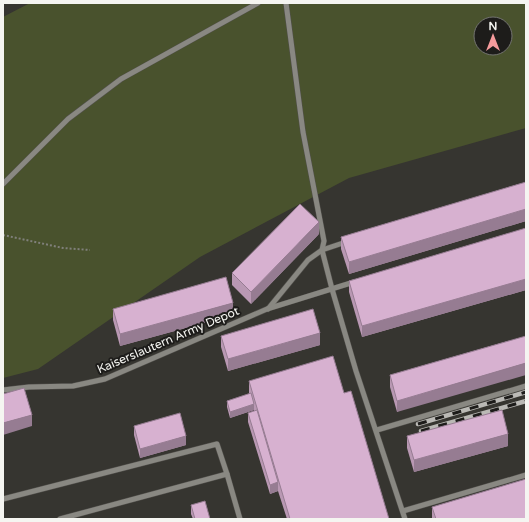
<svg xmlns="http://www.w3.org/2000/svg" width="529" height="522" font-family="'Varela Round',sans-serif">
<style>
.green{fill:#49522d;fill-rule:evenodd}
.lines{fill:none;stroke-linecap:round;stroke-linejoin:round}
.service-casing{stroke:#52504c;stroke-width:6}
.path{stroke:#80807b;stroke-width:2;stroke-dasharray:2 2;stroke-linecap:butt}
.service{stroke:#898882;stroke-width:5}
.rail-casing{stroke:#bab9b5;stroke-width:4.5}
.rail{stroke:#1d1c1a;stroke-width:3;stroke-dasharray:9;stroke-linecap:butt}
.wall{fill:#b998b3}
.shaded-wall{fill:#967c92}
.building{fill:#d7b1d0;stroke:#967c92}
.labels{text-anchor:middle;stroke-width:4;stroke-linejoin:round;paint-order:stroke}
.street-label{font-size:12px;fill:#f5f5f1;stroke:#1d1c1a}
</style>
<rect width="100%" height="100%" fill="#363530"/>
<path class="green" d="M 30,3 L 526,3 L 526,128 L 349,178 L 200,257 L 38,369 L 3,378 L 3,17 ZM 481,24 L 505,24 L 505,48 L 481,48 Z"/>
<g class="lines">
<defs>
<g id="service">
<polyline points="286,3 303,132 324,241 322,250 332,289 356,371 405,519"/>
<polyline points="3,184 68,119 121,79 258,3"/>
<polyline points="268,309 308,260 322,250 346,242"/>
<polyline points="3,390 29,387 73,386 105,379 267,309 354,282"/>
<polyline points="377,430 526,386"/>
<polyline points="227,474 240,519"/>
<polyline points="3,499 217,444 227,474 60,519"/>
<polyline points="403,511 526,475"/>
</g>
</defs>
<use href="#service" class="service-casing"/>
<polyline class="path" points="3,235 63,248 90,250"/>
<use href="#service" class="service"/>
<defs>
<g id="rail">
<polyline points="418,424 526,392"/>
<polyline points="421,431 526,401"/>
</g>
</defs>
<use href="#rail" class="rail-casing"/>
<use href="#rail" class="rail"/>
</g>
<g class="wall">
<polygon points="526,182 526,221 349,274 341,249 341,237"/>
<polygon points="526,228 526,290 362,337 349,292 349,281"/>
<polygon points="319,234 251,304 232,285 232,273"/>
<polygon points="113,309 233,315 120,346 113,320"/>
<polygon points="221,336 320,345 228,371 221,347"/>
<polygon points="526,336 397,412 390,387 390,375"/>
<polygon points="249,381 344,393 389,519 287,519 278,491 270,494 248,422 248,413 254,411 254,410 230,418 227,407 227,401 249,394"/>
<polygon points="134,426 186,445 140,458 134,435"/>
<polygon points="407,436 508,446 414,472 407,448"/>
<polygon points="191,505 210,519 193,519 191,514"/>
<polygon points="432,507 526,519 432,519"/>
</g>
<g class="shaded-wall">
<polygon points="526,209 526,221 349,274 349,262"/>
<polygon points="319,222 319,234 251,304 251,292"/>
<polygon points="526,279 526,290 362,337 362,326"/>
<polygon points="233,303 233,315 120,346 120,334"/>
<polygon points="320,333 320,345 228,371 228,359"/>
<polygon points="526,363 526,375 397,412 397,401"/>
<polygon points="254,404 254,410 230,418 230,412"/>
<polygon points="32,415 32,426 3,435 3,423"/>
<polygon points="508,434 508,446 414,472 414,460"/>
<polygon points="186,436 186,445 140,458 140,449"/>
<polygon points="278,482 278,491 270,494 270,485"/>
</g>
<g class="building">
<polygon points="526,182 526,209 349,262 341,237"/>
<polygon points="300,204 319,222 251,292 232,273"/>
<polygon points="526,228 526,279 362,326 349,281"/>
<polygon points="226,277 233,303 120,334 113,309"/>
<polygon points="313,309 320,333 228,359 221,336"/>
<polygon points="526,336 526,363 397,401 390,375"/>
<polygon points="333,356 344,393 351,391 389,519 290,519 249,381"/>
<polygon points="24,388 32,415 3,423 3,394"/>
<polygon points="251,393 254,404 230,412 227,401"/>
<polygon points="257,410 278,482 270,485 248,413"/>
<polygon points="502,410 508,434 414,460 407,436"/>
<polygon points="180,413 186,436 140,449 134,426"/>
<polygon points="526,479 526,519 436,519 432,507"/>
<polygon points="205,501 210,519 195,519 191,505"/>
</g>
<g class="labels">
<g class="street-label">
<text transform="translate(168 340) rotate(-23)" y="4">Kaiserslautern Army Depot</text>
</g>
</g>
<rect width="529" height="522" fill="none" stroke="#f5f5f1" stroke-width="8"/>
<g transform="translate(493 36)"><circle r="19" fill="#1d1c1a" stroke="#737370"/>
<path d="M0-3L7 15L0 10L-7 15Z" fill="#f59b9c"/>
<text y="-6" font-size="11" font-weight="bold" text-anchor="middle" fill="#f5f5f1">N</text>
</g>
</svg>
